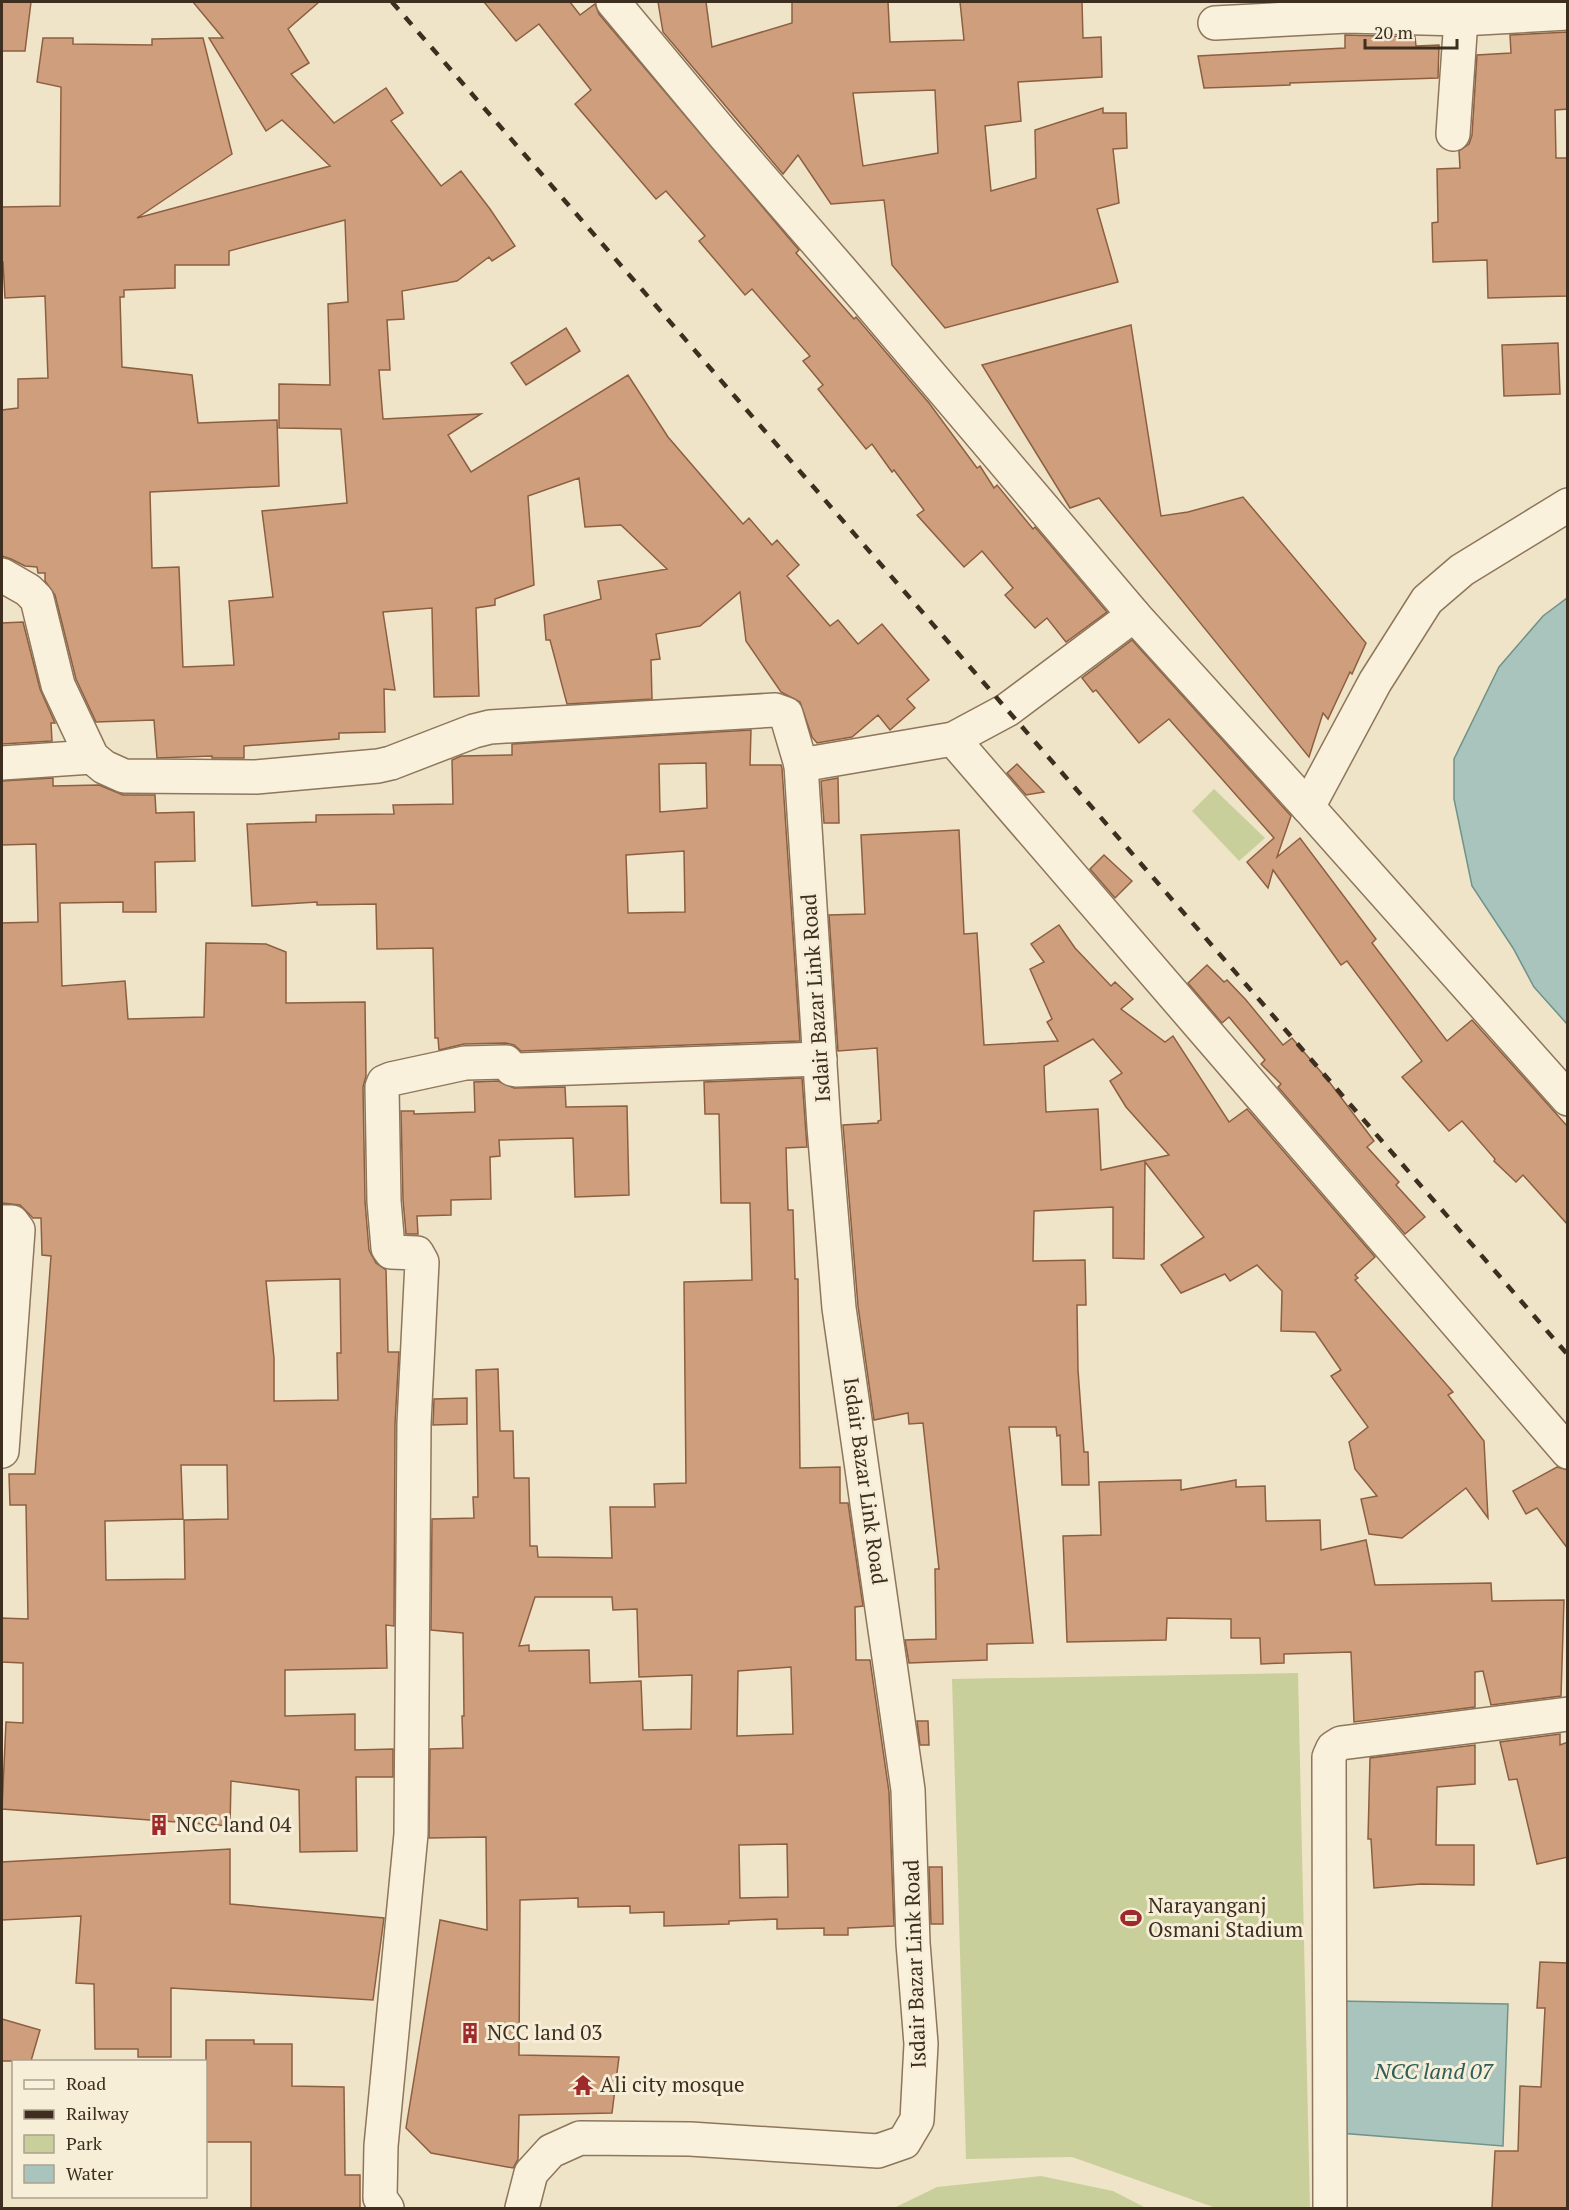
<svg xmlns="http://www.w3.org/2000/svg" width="1569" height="2210" font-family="'PT Serif',serif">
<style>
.green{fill:#c9cf9b}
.water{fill:#a9c4bc;stroke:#6f938a;stroke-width:1.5}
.building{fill:#cf9f7d;stroke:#8d5f41;stroke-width:1.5;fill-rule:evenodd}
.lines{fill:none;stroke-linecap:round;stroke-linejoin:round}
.minor-casing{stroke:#8d765c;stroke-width:36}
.minor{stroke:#faf1dc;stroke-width:33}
.rail{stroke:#3d2e20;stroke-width:4.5;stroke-dasharray:10 10;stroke-linecap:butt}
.labels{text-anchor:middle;stroke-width:6;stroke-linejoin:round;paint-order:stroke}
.street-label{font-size:21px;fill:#3d2e20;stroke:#f7eed8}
.poi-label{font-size:21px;fill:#3d2e20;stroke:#f7eed8;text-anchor:start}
.water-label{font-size:22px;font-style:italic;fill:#2f5d5a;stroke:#f7eed8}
</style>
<rect width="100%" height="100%" fill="#f0e4c8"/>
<g class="green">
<polygon points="1214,789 1265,838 1239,861 1192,811"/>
<polygon points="1298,1673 1310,2208 1216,2208 1072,2157 966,2159 952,1679"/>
<polygon points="1041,2176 1113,2191 1146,2208 894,2208 937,2187"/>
</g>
<g class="water">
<polygon points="1567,598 1567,1024 1534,987 1513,948 1472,886 1454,799 1454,759 1499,667 1543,616"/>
<polygon points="1336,2001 1508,2004 1503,2146 1339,2133"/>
</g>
<g class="building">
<polygon points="2,2 31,2 25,51 2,51"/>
<path d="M 193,2 L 319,2 L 288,29 L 309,63 L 291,74 L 334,123 L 386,88 L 403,113 L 391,121 L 441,186 L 461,171 L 490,209 L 515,246 L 492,261 L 489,257 L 457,281 L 402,291 L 404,319 L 387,320 L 390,370 L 379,370 L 383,419 L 481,414 L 448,435 L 471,472 L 628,375 L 668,437 L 743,524 L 749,518 L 772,545 L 777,540 L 799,565 L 787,576 L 830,626 L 838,620 L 858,644 L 882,624 L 929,680 L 907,699 L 915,708 L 890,730 L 878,715 L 852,737 L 817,743 L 812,737 L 800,702 L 781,692 L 746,641 L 740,592 L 700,626 L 656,634 L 660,659 L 651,660 L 652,699 L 567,704 L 550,640 L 546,640 L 544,615 L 601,599 L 598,581 L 667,569 L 621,525 L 585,527 L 579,478 L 528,496 L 534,585 L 495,599 L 495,605 L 476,608 L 479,696 L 434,697 L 432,608 L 383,612 L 395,690 L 384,689 L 385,732 L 339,733 L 339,739 L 244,746 L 244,758 L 212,758 L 212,756 L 157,758 L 154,720 L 96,722 L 76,679 L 55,595 L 45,581 L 45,573 L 38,573 L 37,567 L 25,566 L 11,559 L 2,556 L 2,410 L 18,408 L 18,379 L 48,378 L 45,296 L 5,298 L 3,262 L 2,262 L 2,207 L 60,206 L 61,87 L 37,82 L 43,38 L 73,38 L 73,44 L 152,45 L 152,39 L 203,38 L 232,154 L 137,218 L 330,166 L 282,120 L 266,131 L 209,38 L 223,38 ZM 345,220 L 348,302 L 328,304 L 330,385 L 279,384 L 279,428 L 341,429 L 347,503 L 262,511 L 273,597 L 229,601 L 234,665 L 183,667 L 179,567 L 152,568 L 150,492 L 279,486 L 277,420 L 198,423 L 192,375 L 122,367 L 120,297 L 124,297 L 124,290 L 175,288 L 175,265 L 229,265 L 229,251 Z"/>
<polygon points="484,2 570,2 580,15 595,4 599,14 799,250 796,253 854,319 856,317 929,403 977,468 980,466 994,488 997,485 1033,529 1035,527 1107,612 1066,642 1047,618 1035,628 1005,595 1013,588 982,551 964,567 917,515 924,510 894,470 892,472 872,444 866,449 818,389 823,385 803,361 810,356 752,289 745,295 699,241 705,236 666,191 656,199 575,104 591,90 539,24 516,41"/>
<path d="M 658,2 L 706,2 L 712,47 L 792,23 L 792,2 L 888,2 L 890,42 L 964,40 L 960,2 L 1082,2 L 1083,38 L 1101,37 L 1102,77 L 1018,82 L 1021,121 L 985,126 L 991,191 L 1036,178 L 1035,130 L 1103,108 L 1103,113 L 1126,113 L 1127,148 L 1113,149 L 1119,203 L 1097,209 L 1118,282 L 945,328 L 892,265 L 884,200 L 831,204 L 798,155 L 783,174 L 663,32 ZM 935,90 L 938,153 L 863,166 L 853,93 Z"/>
<polygon points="1568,32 1568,109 1555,110 1556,158 1568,158 1568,296 1488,298 1487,260 1433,262 1432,223 1438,222 1437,169 1460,168 1459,151 1469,144 1472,135 1477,55 1511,53 1510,35"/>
<polygon points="1345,35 1415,37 1416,46 1439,45 1438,78 1290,83 1290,85 1204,88 1198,56 1345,48"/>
<polygon points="1131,325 1161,516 1188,512 1243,497 1366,643 1352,674 1350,672 1328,719 1323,713 1309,757 1099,498 1070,508 982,365"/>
<polygon points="566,328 580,351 526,385 511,363"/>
<polygon points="1558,343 1560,394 1504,396 1502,345"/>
<polygon points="23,622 40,689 55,723 51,723 52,741 2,744 2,623"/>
<polygon points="1132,640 1291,816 1277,857 1300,838 1376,939 1372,943 1447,1041 1472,1020 1568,1127 1568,1225 1523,1175 1516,1182 1494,1161 1495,1159 1462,1121 1449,1131 1402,1077 1422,1061 1347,961 1341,965 1273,870 1268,888 1247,862 1274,838 1169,719 1139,743 1096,690 1093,692 1082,678"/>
<path d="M 751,730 L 750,765 L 781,765 L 782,768 L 800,1041 L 521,1051 L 514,1045 L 506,1043 L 464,1044 L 439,1050 L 438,1038 L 435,1038 L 433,948 L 377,949 L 376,904 L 317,905 L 317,902 L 252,906 L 247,824 L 316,822 L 316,815 L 394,814 L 393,805 L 453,804 L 452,760 L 461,756 L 512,755 L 512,744 ZM 706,763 L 707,808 L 660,812 L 659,764 ZM 684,851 L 685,912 L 628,913 L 626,855 Z"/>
<polygon points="1017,764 1044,792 1026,795 1007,773"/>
<path d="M 53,778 L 53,786 L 99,785 L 123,795 L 155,795 L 156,813 L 194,812 L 195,861 L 155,862 L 156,912 L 123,912 L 123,902 L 60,903 L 62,986 L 125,981 L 128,1019 L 204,1017 L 206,943 L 266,944 L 286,952 L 286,1003 L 365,1002 L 366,1076 L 363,1087 L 365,1201 L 369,1250 L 376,1263 L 386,1270 L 388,1352 L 399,1352 L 395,1424 L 394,1626 L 386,1625 L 387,1668 L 285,1670 L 285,1716 L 355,1714 L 355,1750 L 393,1749 L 393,1777 L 356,1777 L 357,1851 L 300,1852 L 299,1790 L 231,1781 L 230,1826 L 2,1809 L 6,1722 L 23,1723 L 23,1663 L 2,1662 L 2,1618 L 28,1619 L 26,1505 L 10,1505 L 9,1474 L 35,1474 L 51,1256 L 42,1255 L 41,1218 L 33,1218 L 20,1205 L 2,1203 L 2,923 L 38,922 L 36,844 L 2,845 L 2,781 ZM 340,1279 L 341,1353 L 337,1353 L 338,1400 L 274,1401 L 274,1358 L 266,1281 ZM 181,1465 L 227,1465 L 228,1519 L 184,1520 L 185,1579 L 106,1580 L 105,1521 L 183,1519 Z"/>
<polygon points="838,778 839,823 824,823 821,781"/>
<path d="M 959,830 L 964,934 L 977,933 L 984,1045 L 1058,1041 L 1047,1022 L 1052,1019 L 1030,969 L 1044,962 L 1031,944 L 1059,925 L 1075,948 L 1111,986 L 1115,982 L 1133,999 L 1121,1009 L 1165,1042 L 1173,1036 L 1229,1122 L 1247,1109 L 1375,1257 L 1355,1275 L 1358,1278 L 1355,1280 L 1453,1392 L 1448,1395 L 1484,1441 L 1488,1518 L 1466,1488 L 1402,1538 L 1369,1534 L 1361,1499 L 1377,1496 L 1355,1469 L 1349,1442 L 1368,1427 L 1331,1376 L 1341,1370 L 1315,1332 L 1281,1331 L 1282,1291 L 1257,1265 L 1230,1281 L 1225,1274 L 1181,1293 L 1161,1265 L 1204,1237 L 1145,1162 L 1144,1259 L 1113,1258 L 1113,1207 L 1034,1211 L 1033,1261 L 1085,1260 L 1086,1305 L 1077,1305 L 1078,1370 L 1084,1452 L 1088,1452 L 1089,1485 L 1062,1485 L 1060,1435 L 1057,1436 L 1056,1427 L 1009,1427 L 1033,1643 L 987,1644 L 987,1660 L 909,1663 L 905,1640 L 936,1639 L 935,1569 L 939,1569 L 923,1423 L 909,1424 L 908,1413 L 874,1420 L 858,1306 L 843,1125 L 878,1123 L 878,1121 L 881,1120 L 877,1048 L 838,1051 L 829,915 L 865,914 L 861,835 ZM 1093,1039 L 1122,1073 L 1110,1081 L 1126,1107 L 1169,1155 L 1101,1170 L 1098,1109 L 1046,1112 L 1044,1066 Z"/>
<polygon points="1104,855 1132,881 1115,898 1090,869"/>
<polygon points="1207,965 1224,982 1227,980 1246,1000 1283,1045 1292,1038 1327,1079 1374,1141 1367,1147 1399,1182 1396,1185 1425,1217 1405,1234 1278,1087 1281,1084 1261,1064 1265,1060 1229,1017 1222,1023 1188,983"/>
<path d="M 802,1078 L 807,1147 L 786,1148 L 788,1210 L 793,1210 L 795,1279 L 798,1279 L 800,1468 L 840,1467 L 840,1503 L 848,1503 L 863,1606 L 855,1607 L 856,1660 L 870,1660 L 889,1792 L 894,1926 L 848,1928 L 848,1935 L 824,1935 L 824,1928 L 777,1929 L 777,1919 L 729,1921 L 729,1924 L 664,1926 L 664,1912 L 630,1913 L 630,1906 L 578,1907 L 578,1898 L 520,1900 L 519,2055 L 619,2057 L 612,2113 L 519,2115 L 518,2159 L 513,2168 L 431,2153 L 406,2128 L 440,1920 L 487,1930 L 486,1837 L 429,1838 L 430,1749 L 463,1748 L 462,1716 L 464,1716 L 463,1633 L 431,1630 L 432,1519 L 474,1518 L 473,1497 L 478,1497 L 476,1370 L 498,1369 L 500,1431 L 513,1431 L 514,1478 L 529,1478 L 530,1546 L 537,1546 L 538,1557 L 612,1558 L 610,1507 L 655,1507 L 654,1484 L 686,1483 L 684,1282 L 752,1280 L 750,1203 L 721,1203 L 719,1114 L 705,1114 L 704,1082 ZM 535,1597 L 612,1597 L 613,1610 L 637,1609 L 639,1677 L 692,1675 L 691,1729 L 643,1730 L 641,1681 L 590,1683 L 589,1650 L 529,1651 L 529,1645 L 519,1646 ZM 791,1667 L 793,1734 L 737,1736 L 738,1671 ZM 787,1844 L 788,1897 L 740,1898 L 739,1845 Z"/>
<polygon points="498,1081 514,1088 565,1087 566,1107 627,1106 629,1195 575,1197 573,1138 499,1140 500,1156 490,1157 491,1199 451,1200 451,1215 417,1216 418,1234 406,1234 403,1200 401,1111 414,1111 414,1114 475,1112 474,1082"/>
<polygon points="467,1398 467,1424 433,1425 434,1399"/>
<polygon points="1557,1467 1568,1470 1568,1549 1537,1508 1526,1514 1513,1491"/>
<polygon points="1181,1480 1181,1490 1236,1480 1236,1487 1265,1486 1266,1521 1320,1520 1321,1550 1366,1540 1375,1585 1491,1583 1492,1601 1564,1600 1561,1696 1491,1705 1483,1671 1475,1672 1475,1707 1354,1722 1351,1652 1284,1654 1284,1663 1261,1664 1260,1638 1231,1638 1231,1619 1167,1618 1166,1640 1067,1642 1063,1536 1101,1535 1099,1482"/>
<polygon points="917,1721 928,1721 929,1745 920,1745"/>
<polygon points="1560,1734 1560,1745 1568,1742 1568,1857 1537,1864 1517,1779 1509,1780 1500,1742"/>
<polygon points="1475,1745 1475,1784 1437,1787 1436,1845 1474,1845 1474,1885 1421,1884 1374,1888 1371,1839 1368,1839 1370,1758"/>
<polygon points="230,1849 230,1904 384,1918 373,2000 171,1988 171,2057 138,2057 138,2049 95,2049 94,1984 76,1983 81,1916 2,1920 2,1862"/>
<polygon points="929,1867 942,1867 943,1924 931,1924"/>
<polygon points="1540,1962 1568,1963 1568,2208 1492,2208 1495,2151 1518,2151 1520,2086 1541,2087 1545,2008 1537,2008"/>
<polygon points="2,2019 40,2030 31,2061 2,2061"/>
<polygon points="206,2040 254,2040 254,2044 292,2044 292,2086 344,2087 345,2175 360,2175 360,2208 251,2208 251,2142 206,2142"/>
</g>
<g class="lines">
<defs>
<g id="minor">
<polyline points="613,2 724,135 865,298 1134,615 1308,807 1568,1099"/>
<polyline points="1215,23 1347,16 1461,19 1568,13"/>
<polyline points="1453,134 1461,19"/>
<polyline points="2,575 28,590 37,599 58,685 92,757 104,767 124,776 256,777 378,766 391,763 474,731 490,727 775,710 786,714 801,765"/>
<polyline points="953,739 1568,1452"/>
<polyline points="2,763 92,757"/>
<polyline points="1308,807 1375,682 1427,600 1462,570 1568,505"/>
<polyline points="2,1222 12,1222 18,1230 2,1451"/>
<polyline points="387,2208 380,2198 381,2146 411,1834 414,1424 422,1262 417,1253 391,1252 388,1248 384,1201 382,1087 384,1082 391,1079 465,1063 506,1062 512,1069 517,1070 820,1059"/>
<polyline points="522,2208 531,2173 551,2151 580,2138 690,2139 878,2151 904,2142 917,2120 921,2044 913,1943 908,1790 839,1308 824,1127 801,765 953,739 1007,710 1134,615"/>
<polyline points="1330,2208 1329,1757 1333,1748 1341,1743 1568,1714"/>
</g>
</defs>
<use href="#minor" class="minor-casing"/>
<use href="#minor" class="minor"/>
<polyline class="rail" points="392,2 1568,1355"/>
</g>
<defs>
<symbol id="building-bare" viewBox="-9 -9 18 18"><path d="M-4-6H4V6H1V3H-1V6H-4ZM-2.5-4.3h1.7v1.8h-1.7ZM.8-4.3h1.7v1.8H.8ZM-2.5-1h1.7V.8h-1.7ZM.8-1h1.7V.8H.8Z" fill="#9e2a2b" stroke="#f7eed8" stroke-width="2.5" paint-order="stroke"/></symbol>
<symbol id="stadium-bare" viewBox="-9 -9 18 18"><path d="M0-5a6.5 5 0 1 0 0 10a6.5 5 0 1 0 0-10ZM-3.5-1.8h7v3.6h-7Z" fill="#9e2a2b" stroke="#f7eed8" stroke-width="2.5" paint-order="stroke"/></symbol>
<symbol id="temple-bare" viewBox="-9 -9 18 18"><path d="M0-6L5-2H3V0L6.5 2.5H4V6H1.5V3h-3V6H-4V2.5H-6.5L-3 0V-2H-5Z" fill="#9e2a2b" stroke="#f7eed8" stroke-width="2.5" paint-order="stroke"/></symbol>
</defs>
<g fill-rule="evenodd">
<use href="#building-bare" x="144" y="1810" width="30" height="30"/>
<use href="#stadium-bare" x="1116" y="1903" width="30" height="30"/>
<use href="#building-bare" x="455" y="2018" width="30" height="30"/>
<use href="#temple-bare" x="568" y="2070" width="30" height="30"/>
</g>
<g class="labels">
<g class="street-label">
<text transform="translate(816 998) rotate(-94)" y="7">Isdair Bazar Link Road</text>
<text transform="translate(865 1481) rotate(82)" y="7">Isdair Bazar Link Road</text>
<text transform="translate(915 1964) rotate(-92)" y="7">Isdair Bazar Link Road</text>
</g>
<g class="poi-label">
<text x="176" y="1832">NCC land 04</text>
<text x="1148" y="1913">Narayanganj<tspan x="1148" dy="24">Osmani Stadium</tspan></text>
<text x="487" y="2040">NCC land 03</text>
<text x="600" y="2092">Ali city mosque</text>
</g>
<g class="water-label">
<text x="1434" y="2079">NCC land 07</text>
</g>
</g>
<rect width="1569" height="2210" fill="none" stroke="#3d2e20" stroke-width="6"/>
<rect x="12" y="2060" width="195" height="138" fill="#f7eed8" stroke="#ada18e" stroke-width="1.5"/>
<rect x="24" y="2080" width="30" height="9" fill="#faf1dc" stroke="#ada18e" stroke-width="1.5"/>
<text x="66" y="2090" font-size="18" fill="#3d2e20">Road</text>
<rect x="24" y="2110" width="30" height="9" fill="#3d2e20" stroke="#ada18e" stroke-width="1.5"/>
<text x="66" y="2120" font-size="18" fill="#3d2e20">Railway</text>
<rect x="24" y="2135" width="30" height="18" fill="#c9cf9b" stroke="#ada18e" stroke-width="1.5"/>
<text x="66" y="2150" font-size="18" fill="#3d2e20">Park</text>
<rect x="24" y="2165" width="30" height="18" fill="#a9c4bc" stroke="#ada18e" stroke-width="1.5"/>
<text x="66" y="2180" font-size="18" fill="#3d2e20">Water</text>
<path d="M1365 39v9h92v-9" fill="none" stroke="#3d2e20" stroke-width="3"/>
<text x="1374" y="39" font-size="18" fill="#3d2e20" stroke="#f7eed8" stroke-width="4.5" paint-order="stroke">20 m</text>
</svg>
